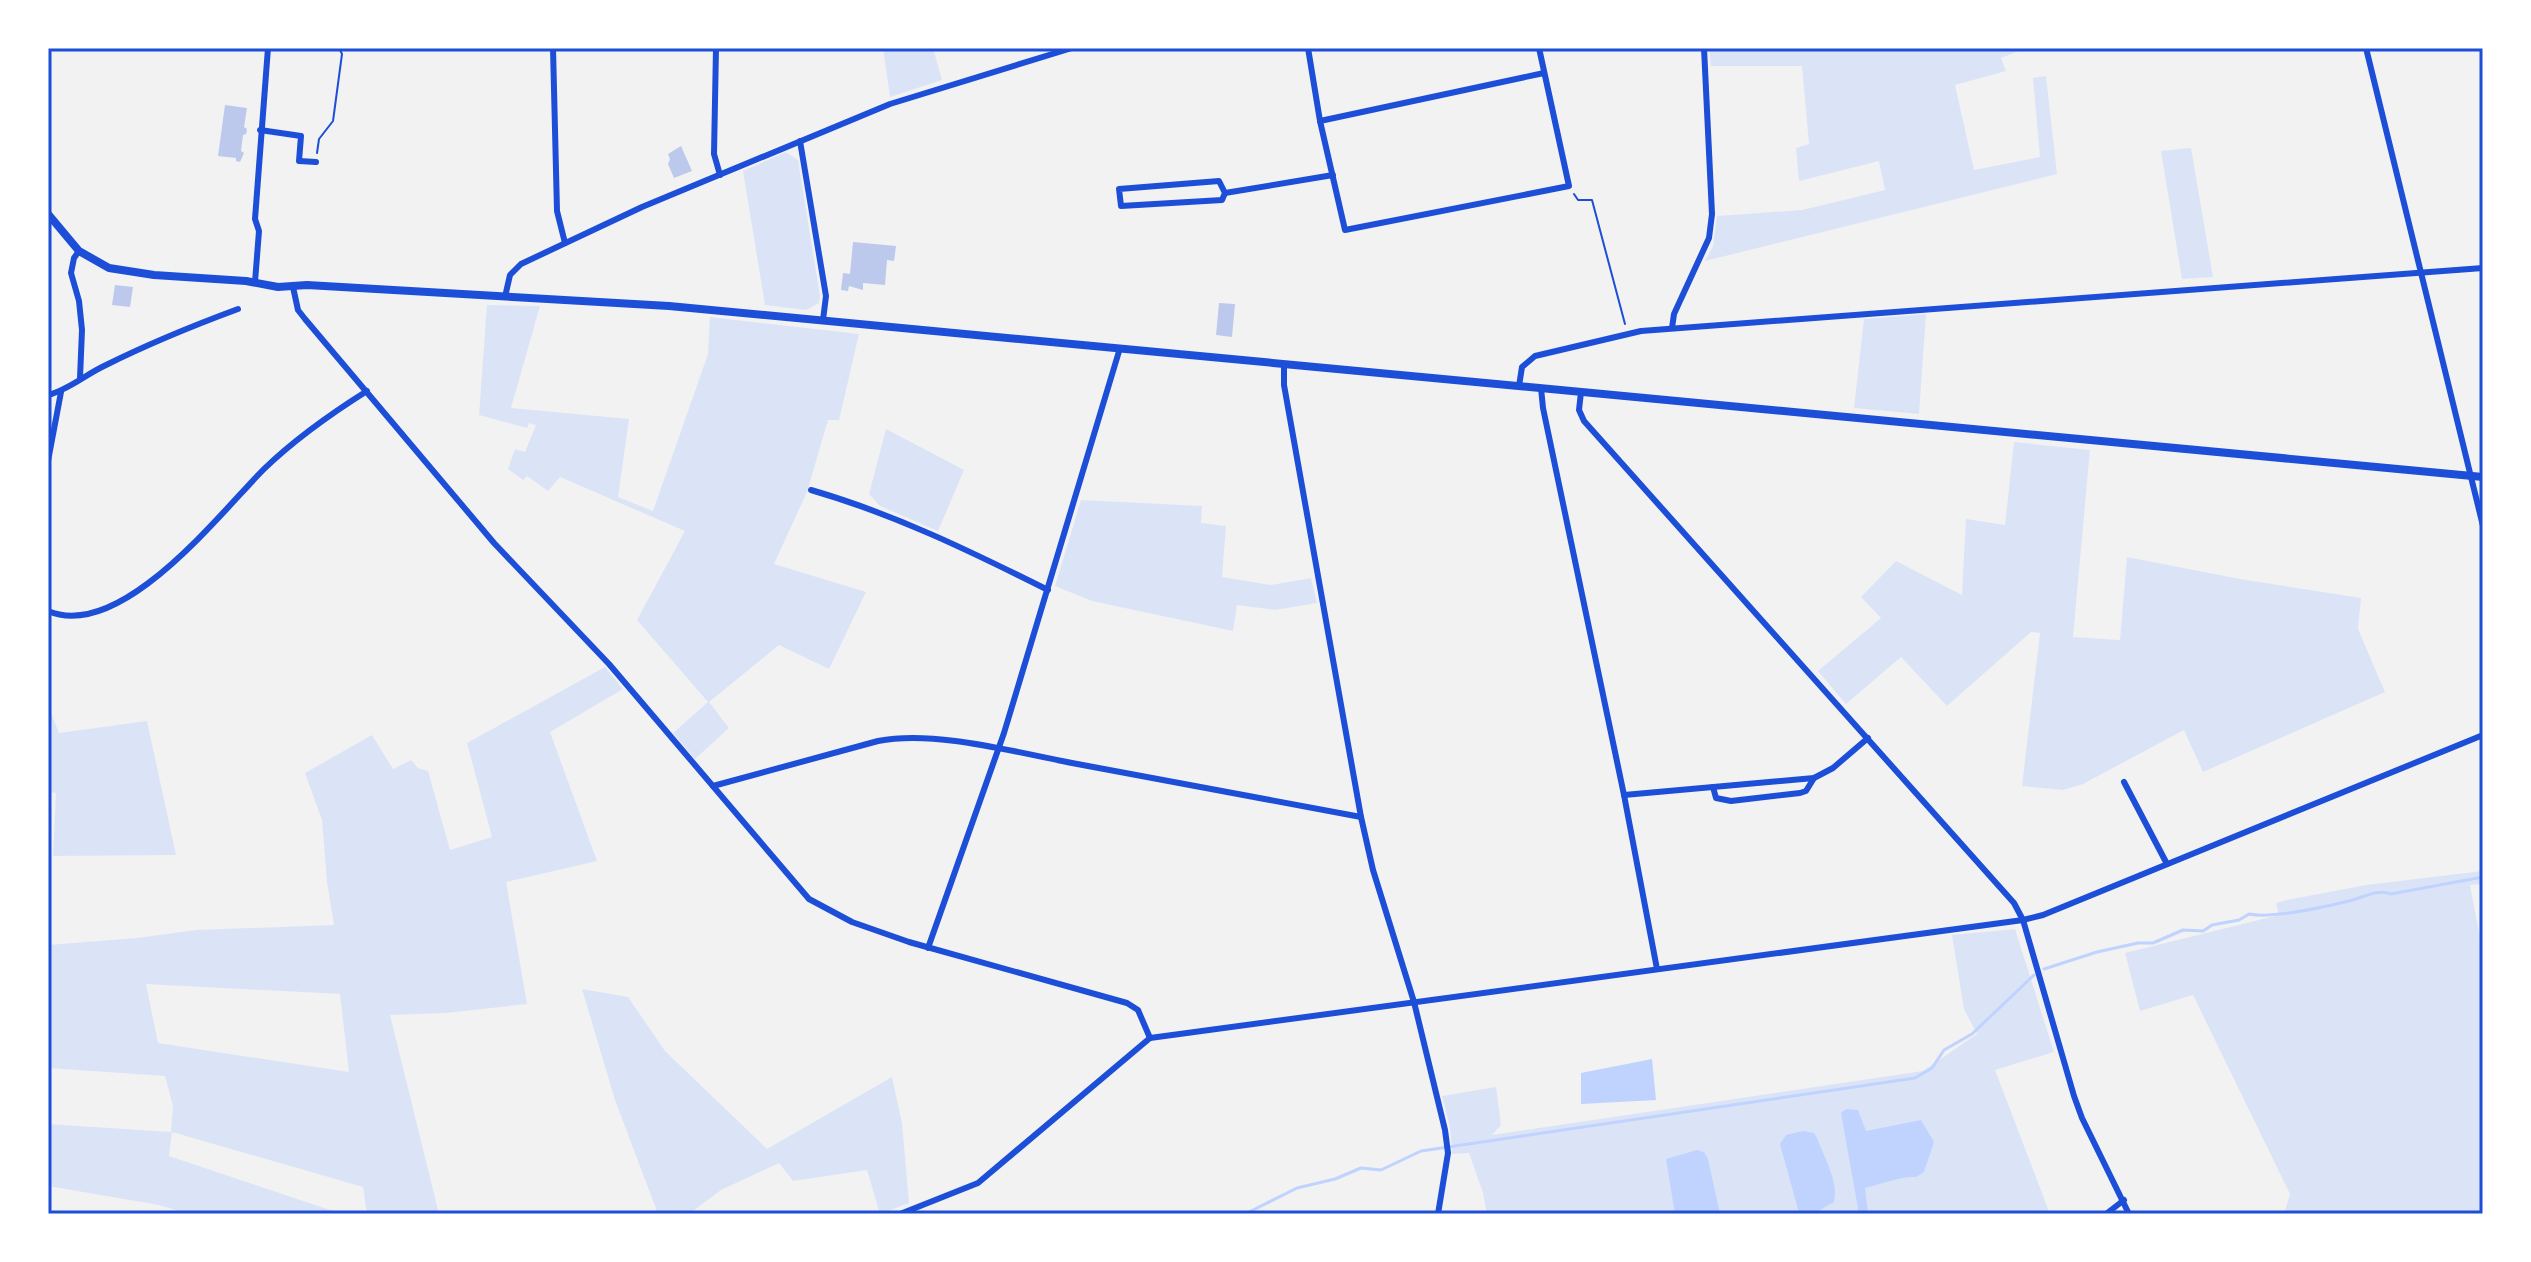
<svg xmlns="http://www.w3.org/2000/svg" width="2531" height="1262" font-family="'Open Sans',sans-serif">
<style>
.green{fill:#dbe4f7;fill-rule:evenodd}
.water{fill:#bfd3fe}
.lines{fill:none;stroke-linecap:round;stroke-linejoin:round}
.stream{stroke:#bfd3fe;stroke-width:3}
.building{fill:#bdc9ec}
.path{stroke:#1d4ed8;stroke-width:2}
.minor{stroke:#1d4ed8;stroke-width:6}
.secondary{stroke:#1d4ed8;stroke-width:8}
.neatline{fill:none;stroke:#1d4ed8;stroke-width:3}
</style>
<rect width="100%" height="100%" fill="#f2f2f2"/>
<g class="green">
<polygon points="883,48 933,48 942,80 890,97"/>
<polygon points="1709,48 2026,48 2001,58 2006,71 1955,85 1974,170 2040,157 2033,78 2046,76 2057,174 1705,261 1713,246 1717,216 1802,210 1885,190 1879,161 1799,181 1796,148 1809,144 1802,66 1711,66"/>
<polygon points="2191,148 2213,277 2182,279 2161,151"/>
<polygon points="786,152 798,160 820,296 819,303 806,310 765,305 743,171"/>
<polygon points="487,305 540,306 511,408 629,419 618,497 653,511 708,354 710,317 859,334 839,420 828,420 807,492 774,564 866,592 829,669 779,645 709,702 729,728 695,759 673,733 708,702 637,620 685,531 560,477 548,491 527,476 523,480 508,469 515,449 525,452 536,425 529,423 527,428 479,415"/>
<polygon points="1926,314 1919,414 1854,408 1864,319"/>
<polygon points="886,429 964,470 938,531 880,506 869,494"/>
<polygon points="2014,442 2090,450 2073,637 2120,640 2127,557 2240,579 2361,598 2358,629 2385,692 2203,772 2184,730 2083,784 2063,790 2022,786 2040,633 2031,632 1947,706 1901,657 1846,704 1818,671 1881,618 1861,597 1896,561 1962,595 1966,519 2005,525"/>
<polygon points="1081,500 1202,506 1201,523 1226,526 1222,577 1271,585 1311,578 1317,603 1275,610 1237,605 1233,631 1092,601 1055,586"/>
<path d="M 605,667 L 623,689 L 550,732 L 597,861 L 506,882 L 527,1004 L 446,1013 L 390,1015 L 439,1214 L 367,1214 L 363,1187 L 172,1132 L 169,1156 L 342,1214 L 188,1214 L 159,1205 L 48,1186 L 48,1124 L 171,1132 L 173,1106 L 165,1076 L 48,1068 L 48,945 L 137,938 L 196,930 L 334,925 L 327,882 L 322,820 L 305,773 L 372,735 L 393,769 L 411,760 L 418,768 L 428,771 L 450,850 L 492,837 L 467,743 ZM 146,984 L 340,994 L 349,1072 L 158,1043 Z"/>
<polygon points="48,705 59,733 147,721 176,855 53,856 56,793 48,792"/>
<polygon points="2483,871 2483,884 2470,885 2483,954 2483,1214 2284,1214 2290,1194 2193,995 2140,1011 2125,953 2279,915 2276,903 2287,900 2366,885"/>
<polygon points="2015,929 2054,1052 1995,1070 2050,1214 1487,1214 1483,1193 1469,1153 1452,1154 1450,1127 1442,1096 1496,1087 1501,1125 1492,1135 1923,1071 1977,1034 1964,1009 1952,935"/>
<polygon points="582,989 628,997 665,1051 767,1149 892,1077 902,1123 909,1203 880,1214 867,1170 793,1181 779,1163 721,1190 689,1214 658,1214 615,1100"/>
</g>
<g class="water">
<polygon points="1652,1059 1656,1100 1581,1104 1581,1073"/>
<path d="M 1846,1109 L 1858,1110 L 1866,1131 L 1921,1120 L 1934,1142 L 1924,1172 L 1916,1177 C 1900,1176 1882,1184 1865,1188 L 1868,1214 L 1859,1214 L 1841,1113 Z"/>
<path d="M 1803,1131 L 1814,1133 L 1817,1138 C 1824,1157 1839,1182 1834,1202 L 1813,1214 L 1799,1213 L 1780,1144 L 1786,1135 Z"/>
<polygon points="1697,1150 1704,1152 1708,1159 1720,1214 1675,1214 1666,1159"/>
</g>
<g class="lines">
<g class="stream">
<path d="M 2044,969 L 2097,952 L 2138,943 L 2153,943 L 2183,930 L 2203,931 L 2212,925 L 2239,920 L 2249,914 C 2272,919 2324,907 2349,901 C 2362,898 2378,888 2391,894 L 2483,877"/>
<polyline points="1245,1214 1297,1188 1335,1179 1361,1168 1381,1170 1421,1151 1915,1078 1932,1068 1944,1050 1972,1034 2034,975"/>
</g>
</g>
<g class="building">
<polygon points="225,105 247,108 244,127 247,129 246,134 243,135 241,151 244,153 240,162 236,161 236,158 218,156"/>
<polygon points="681,146 692,171 674,178 668,164 670,159 668,154"/>
<polygon points="853,242 896,246 894,261 887,260 885,285 863,283 863,290 849,286 848,291 841,290 843,273 850,274"/>
<polygon points="115,285 133,287 130,307 112,305"/>
<polygon points="1219,303 1235,304 1232,337 1216,335"/>
</g>
<g class="lines">
<g class="path">
<polyline points="317,153 319,139 333,121 342,54 339,48"/>
<polyline points="1574,194 1578,200 1592,200 1625,324"/>
</g>
<g class="minor">
<polyline points="553,48 557,211 565,243"/>
<polyline points="716,48 714,154 720,175"/>
<polyline points="1308,48 1320,121 1345,230 1569,186 1539,48"/>
<polyline points="2366,48 2483,526"/>
<polyline points="1320,121 1544,73"/>
<polyline points="260,130 301,136 299,161 316,162"/>
<polyline points="800,141 826,296 823,320"/>
<polyline points="1225,193 1222,200 1121,206 1119,189 1219,181 1225,193 1333,175"/>
<polyline points="79,251 74,258 71,273 79,301 82,330 80,378"/>
<polyline points="255,282 259,231 255,219 268,48"/>
<polyline points="293,287 298,310 305,319 494,543 609,664 809,899 852,922 909,942 1127,1003 1138,1010 1150,1038"/>
<polyline points="505,297 510,275 521,264 642,207 890,104 1072,48"/>
<polyline points="1672,328 1674,314 1709,238 1712,214 1704,48"/>
<polyline points="1284,364 1284,385 1361,817 1373,870 1414,1002 1445,1130 1448,1153 1438,1214"/>
<polyline points="1519,386 1522,367 1535,356 1641,331 2483,268"/>
<polyline points="1541,388 1543,408 1624,795 1657,969"/>
<polyline points="1581,392 1579,410 1584,421 2014,903 2023,920 2074,1096 2082,1118 2129,1214"/>
<path d="M 48,395 C 68,390 85,375 104,366 C 148,344 192,326 238,309"/>
<polyline points="48,461 61,392"/>
<path d="M 811,490 C 894,514 970,551 1048,590"/>
<path d="M 48,611 C 121,642 220,513 264,469 C 294,440 332,413 367,391"/>
<polyline points="2124,782 2167,864"/>
<path d="M 713,786 L 878,741 C 935,730 1014,752 1072,763 C 1168,781 1265,799 1361,817"/>
<polyline points="1713,787 1716,798 1731,801 1800,793 1806,791 1814,778"/>
<polyline points="1624,795 1814,778 1833,768 1868,738"/>
<polyline points="928,948 1004,733 1120,348"/>
<polyline points="1150,1038 2023,920 2043,915 2483,735"/>
<polyline points="900,1214 978,1183 1150,1038"/>
<polyline points="2106,1214 2124,1200"/>
</g>
<polyline class="secondary" points="48,214 79,251 109,268 154,275 246,281 278,287 307,285 669,306 2483,477"/>
</g>
<rect width="2531" height="1262" fill="none" stroke="#ffffff" stroke-width="100"/>
<rect x="50" y="50" width="2431" height="1162" class="neatline"/>
</svg>
